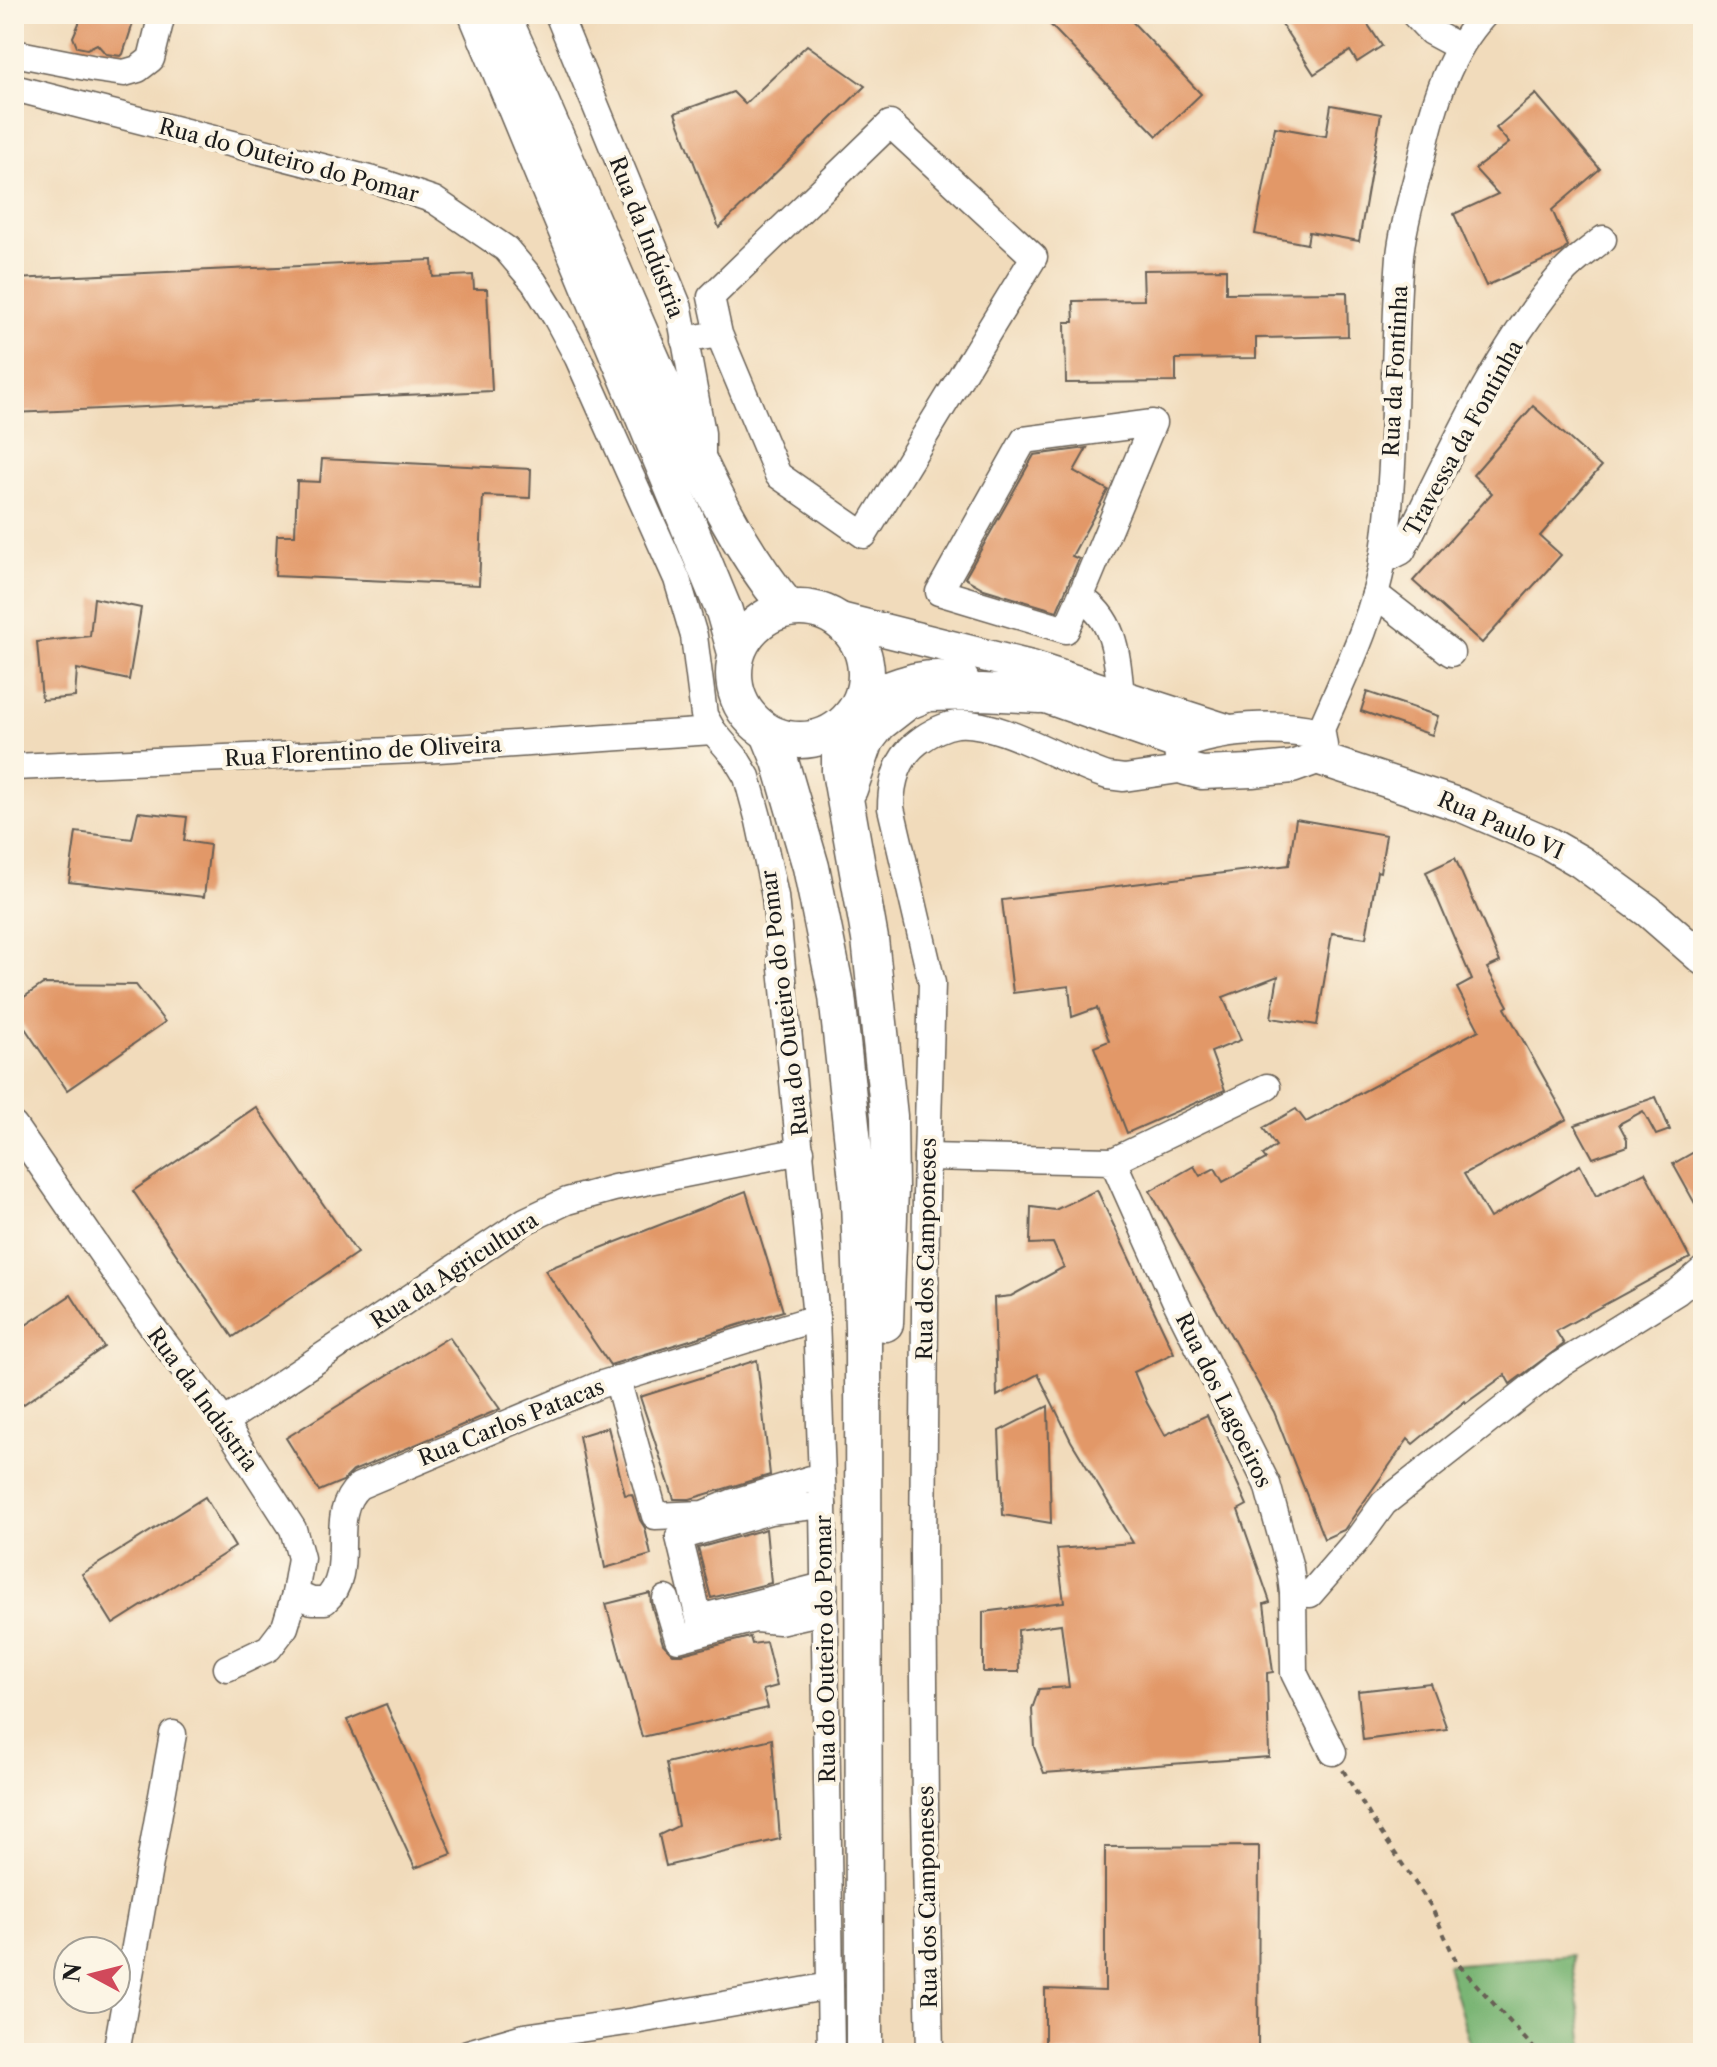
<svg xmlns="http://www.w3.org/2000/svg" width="1717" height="2067" font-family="'Libre Caslon Text',serif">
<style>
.forest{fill:#7ab574;stroke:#4b6848;stroke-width:2}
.building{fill:#e29867}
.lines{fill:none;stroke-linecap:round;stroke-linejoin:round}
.minor-casing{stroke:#675f54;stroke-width:29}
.major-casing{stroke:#675f54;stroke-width:35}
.highway-casing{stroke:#675f54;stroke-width:39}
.path{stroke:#675f54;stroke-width:4;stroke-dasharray:6 6;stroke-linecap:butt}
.minor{stroke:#fff;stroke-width:26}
.major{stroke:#fff;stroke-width:32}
.highway{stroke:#fff;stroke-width:36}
.labels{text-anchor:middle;stroke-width:8;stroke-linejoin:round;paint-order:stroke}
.street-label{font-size:22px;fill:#1c1c1c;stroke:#fcf5e5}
</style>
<rect width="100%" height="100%" fill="#fcf5e5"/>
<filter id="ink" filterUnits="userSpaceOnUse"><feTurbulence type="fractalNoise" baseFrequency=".0125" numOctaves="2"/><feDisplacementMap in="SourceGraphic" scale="16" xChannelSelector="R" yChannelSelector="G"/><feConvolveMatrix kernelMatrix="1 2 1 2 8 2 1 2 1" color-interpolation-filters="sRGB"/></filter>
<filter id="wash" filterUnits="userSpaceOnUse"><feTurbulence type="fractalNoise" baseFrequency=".006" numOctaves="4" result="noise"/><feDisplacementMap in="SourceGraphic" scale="32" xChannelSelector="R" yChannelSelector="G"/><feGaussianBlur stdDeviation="1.8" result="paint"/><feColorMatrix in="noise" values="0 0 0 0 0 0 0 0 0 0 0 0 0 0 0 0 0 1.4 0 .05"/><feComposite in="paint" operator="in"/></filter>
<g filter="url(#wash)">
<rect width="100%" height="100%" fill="#f1dbbb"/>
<polygon class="forest" points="1572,1955 1585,2053 1473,2053 1447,1965"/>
<g id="blocks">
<g class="building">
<polygon points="83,14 136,14 123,54 121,56 106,54 97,44 87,49 77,47 73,37"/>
<polygon points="1040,14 1125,14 1201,94 1157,136"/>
<polygon points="1275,14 1361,14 1382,46 1357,62 1350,51 1314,74"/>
<polygon points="807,45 865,86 719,228 675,113 733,92 745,104"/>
<polygon points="1536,94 1600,169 1552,210 1568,246 1562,252 1486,286 1454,214 1498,194 1475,169 1509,143 1496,128"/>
<polygon points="1331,105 1381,114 1359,241 1309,232 1307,244 1255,234 1275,127 1326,136"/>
<polygon points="432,260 433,277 473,275 474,289 487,289 492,391 14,413 14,279"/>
<polygon points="1226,269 1226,293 1347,292 1348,336 1256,338 1256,358 1176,359 1176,382 1066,383 1065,322 1074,322 1073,301 1144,300 1143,270"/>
<polygon points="1533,406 1601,467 1540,536 1561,555 1482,643 1413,581 1492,493 1473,475"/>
<polygon points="1087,448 1074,471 1108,490 1072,556 1079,559 1057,611 984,589 965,578 1034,455"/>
<polygon points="322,459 531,469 530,498 483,496 479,585 275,576 277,535 295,535 297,481 320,482"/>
<polygon points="94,598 141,608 129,680 77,669 75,697 42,700 37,642 90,636"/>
<polygon points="1367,692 1438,716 1432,735 1361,711"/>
<polygon points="138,812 187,817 184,841 210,845 204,897 69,882 76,832 132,839"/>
<polygon points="1296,819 1386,835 1380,872 1377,871 1366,938 1332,933 1317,1025 1271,1018 1278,976 1223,997 1241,1040 1211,1052 1225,1090 1127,1133 1094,1047 1109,1041 1097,1008 1072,1017 1069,986 1013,993 1002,900 1289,865"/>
<polygon points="1455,858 1500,962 1487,968 1508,1006 1505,1008 1567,1119 1464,1174 1490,1218 1580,1165 1596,1196 1645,1172 1690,1258 1556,1331 1564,1344 1510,1384 1505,1375 1466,1403 1465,1401 1413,1444 1408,1439 1344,1530 1324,1539 1274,1412 1150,1191 1194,1166 1200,1176 1215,1168 1223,1182 1266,1159 1263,1155 1276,1146 1263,1128 1296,1109 1306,1122 1479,1030 1457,988 1472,980 1426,872"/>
<polygon points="43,984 136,985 165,1022 67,1090 14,1012 14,1004"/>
<polygon points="1656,1097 1670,1130 1656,1135 1643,1111 1619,1124 1627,1139 1627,1146 1593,1158 1575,1125"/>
<polygon points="256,1107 357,1253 233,1337 133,1191"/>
<polygon points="1703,1147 1703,1218 1673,1164"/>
<polygon points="1097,1190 1174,1353 1134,1372 1147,1403 1165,1435 1207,1415 1247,1505 1238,1510 1270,1602 1264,1604 1273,1672 1267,1673 1269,1757 1044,1773 1034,1747 1032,1709 1039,1689 1069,1687 1061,1624 1018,1630 1019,1672 983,1672 983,1612 1064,1602 1057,1549 1133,1543 1071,1441 1038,1374 997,1396 994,1298 1011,1296 1064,1267 1053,1243 1030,1244 1031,1207 1055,1210"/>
<polygon points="746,1191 783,1311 610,1365 545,1270"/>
<polygon points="71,1295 104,1347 14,1411 14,1333"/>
<polygon points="449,1337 500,1409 353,1471 343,1481 319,1491 286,1438"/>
<polygon points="757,1360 770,1475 690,1499 674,1499 640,1397"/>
<polygon points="1048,1406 1051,1523 1003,1515 999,1431"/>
<polygon points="608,1427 625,1495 632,1494 640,1520 645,1528 651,1555 605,1568 579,1436"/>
<polygon points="205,1497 235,1547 113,1624 82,1574"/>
<polygon points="766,1529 771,1583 711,1598 698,1548"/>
<polygon points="650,1593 651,1604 663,1644 673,1654 682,1654 750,1637 752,1644 766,1642 777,1686 763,1690 768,1708 642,1737 606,1604"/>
<polygon points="1430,1683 1447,1729 1363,1740 1358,1691"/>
<polygon points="386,1704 452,1854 415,1868 347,1720"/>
<polygon points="772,1739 780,1839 666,1866 659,1835 678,1826 666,1763"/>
<polygon points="1259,1846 1258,2053 1045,2053 1045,1989 1105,1991 1105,1847"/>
</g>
</g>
</g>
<g filter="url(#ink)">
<use href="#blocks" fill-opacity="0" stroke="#675f54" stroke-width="2"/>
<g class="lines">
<defs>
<g id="minor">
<polyline points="558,14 679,308 702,433 702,458"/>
<polyline points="1414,14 1431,32 1459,47"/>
<polyline points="14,53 96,69 124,73 138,69 151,59 162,14"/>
<polyline points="14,88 381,182 434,200 506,249 534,282 557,319 578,358 677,579 694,636 704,715 713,731 735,757 747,777 759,821 775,896 816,1318 823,1505 831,2053"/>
<polyline points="684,340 719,334 711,297 890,124 1034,257 864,535 778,475 719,334"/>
<path d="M 1382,561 L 1402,551 C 1447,460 1495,352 1561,275 C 1573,261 1590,250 1603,239"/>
<polyline points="1375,594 1451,653"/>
<path d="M 1080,598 L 1066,630 L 939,592 L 1024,440 L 1153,423 L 1080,598 C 1116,618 1117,658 1121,695"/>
<path d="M 1319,734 C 1343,678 1373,620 1383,559 C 1398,459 1392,357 1400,256 C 1403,223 1415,188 1422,156 C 1433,105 1449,52 1485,14"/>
<polyline points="14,767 438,749 713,731"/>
<polyline points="14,1126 151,1325 224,1422 293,1529 301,1558 295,1594 285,1627 269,1648 227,1668"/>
<polyline points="927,1157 1113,1161 1176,1302 1267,1484 1290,1568 1293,1593 1294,1673 1333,1752"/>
<polyline points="1113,1161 1267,1087"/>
<polyline points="617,1379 655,1516 703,1514 731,1503 821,1476"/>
<polyline points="224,1422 525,1221 567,1201 614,1188 801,1151"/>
<polyline points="823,1505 770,1511 679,1537 699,1618 823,1586"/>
<polyline points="1293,1593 1310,1594 1357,1540 1384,1503 1558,1366 1677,1292 1703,1270"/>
<path d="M 295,1594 L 312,1601 L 325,1601 C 359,1571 325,1516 359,1486 L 599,1385 L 816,1318"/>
<polyline points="666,1599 678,1639 755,1619 779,1621 824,1611"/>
<polyline points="116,2053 173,1734"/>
<polyline points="468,2053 524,2037 634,2021 830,1986"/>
<path d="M 930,2053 L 925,1808 L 923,1552 L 926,1194 L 932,983 L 891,808 C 891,783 897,758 918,742 C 930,733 942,726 957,724 C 1000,720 1065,763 1108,776 L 1124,778 L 1186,769"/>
</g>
<g id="major">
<polyline points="836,618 1031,667 1226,730"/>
<path d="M 1016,690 L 1040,695 L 1180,744 C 1217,728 1279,724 1319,734 L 1321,746 L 1317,758"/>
<path d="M 862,698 C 899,684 922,671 963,680"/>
<polyline points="1180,744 1181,760 1186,769 1202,773 1252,771 1292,767 1317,758 1460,805 1548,843 1581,862 1648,911 1703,959"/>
</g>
<g id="highway">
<polyline points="477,14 724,611 736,653"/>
<path d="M 509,31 C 563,149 611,269 664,387 C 701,467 732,540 788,608"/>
<circle cx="800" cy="674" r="66"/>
<polyline points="840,728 840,771 870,939 889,1116 890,1189 885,1323"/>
<polyline points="769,734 780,761 811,867 837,996 859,1198 863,1328 864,2053"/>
<polyline points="849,789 866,740 879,723 906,702 928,693 982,692 1040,695"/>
</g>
</defs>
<use href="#minor" class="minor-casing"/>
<use href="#major" class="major-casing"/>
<use href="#highway" class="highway-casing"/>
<polyline class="path" points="1343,1770 1373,1821 1431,1906 1457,1963 1538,2053"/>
<use href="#minor" class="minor"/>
<use href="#major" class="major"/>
<use href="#highway" class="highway"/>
</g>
</g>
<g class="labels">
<g class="street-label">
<text transform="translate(289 160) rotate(15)" y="8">Rua do Outeiro do Pomar</text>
<text transform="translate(647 237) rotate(69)" y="8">Rua da Indústria</text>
<text transform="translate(1395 371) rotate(-87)" y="8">Rua da Fontinha</text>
<text transform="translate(1463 438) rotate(-61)" y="8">Travessa da Fontinha</text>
<text transform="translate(363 751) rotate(-3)" y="8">Rua Florentino de Oliveira</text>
<text transform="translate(1501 825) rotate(24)" y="8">Rua Paulo VI</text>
<text transform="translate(784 1003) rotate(-97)" y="8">Rua do Outeiro do Pomar</text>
<text transform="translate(926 1249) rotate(-89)" y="8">Rua dos Camponeses</text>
<text transform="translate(454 1270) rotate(-33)" y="8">Rua da Agricultura</text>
<text transform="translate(203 1399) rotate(54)" y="8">Rua da Indústria</text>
<text transform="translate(1224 1400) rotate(64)" y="8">Rua dos Lagoeiros</text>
<text transform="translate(511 1422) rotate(-22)" y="8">Rua Carlos Patacas</text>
<text transform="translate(825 1649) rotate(-91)" y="8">Rua do Outeiro do Pomar</text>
<text transform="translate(927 1897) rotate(-91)" y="8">Rua dos Camponeses</text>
</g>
</g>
<rect width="1717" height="2067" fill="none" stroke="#fcf5e5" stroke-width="48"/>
<g transform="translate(92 1975) rotate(277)"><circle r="38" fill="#fcf5e5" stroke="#a29e95" stroke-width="2"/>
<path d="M0-6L14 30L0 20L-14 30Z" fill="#d1495b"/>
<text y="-12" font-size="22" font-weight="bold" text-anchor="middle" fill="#1c1c1c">N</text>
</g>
</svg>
